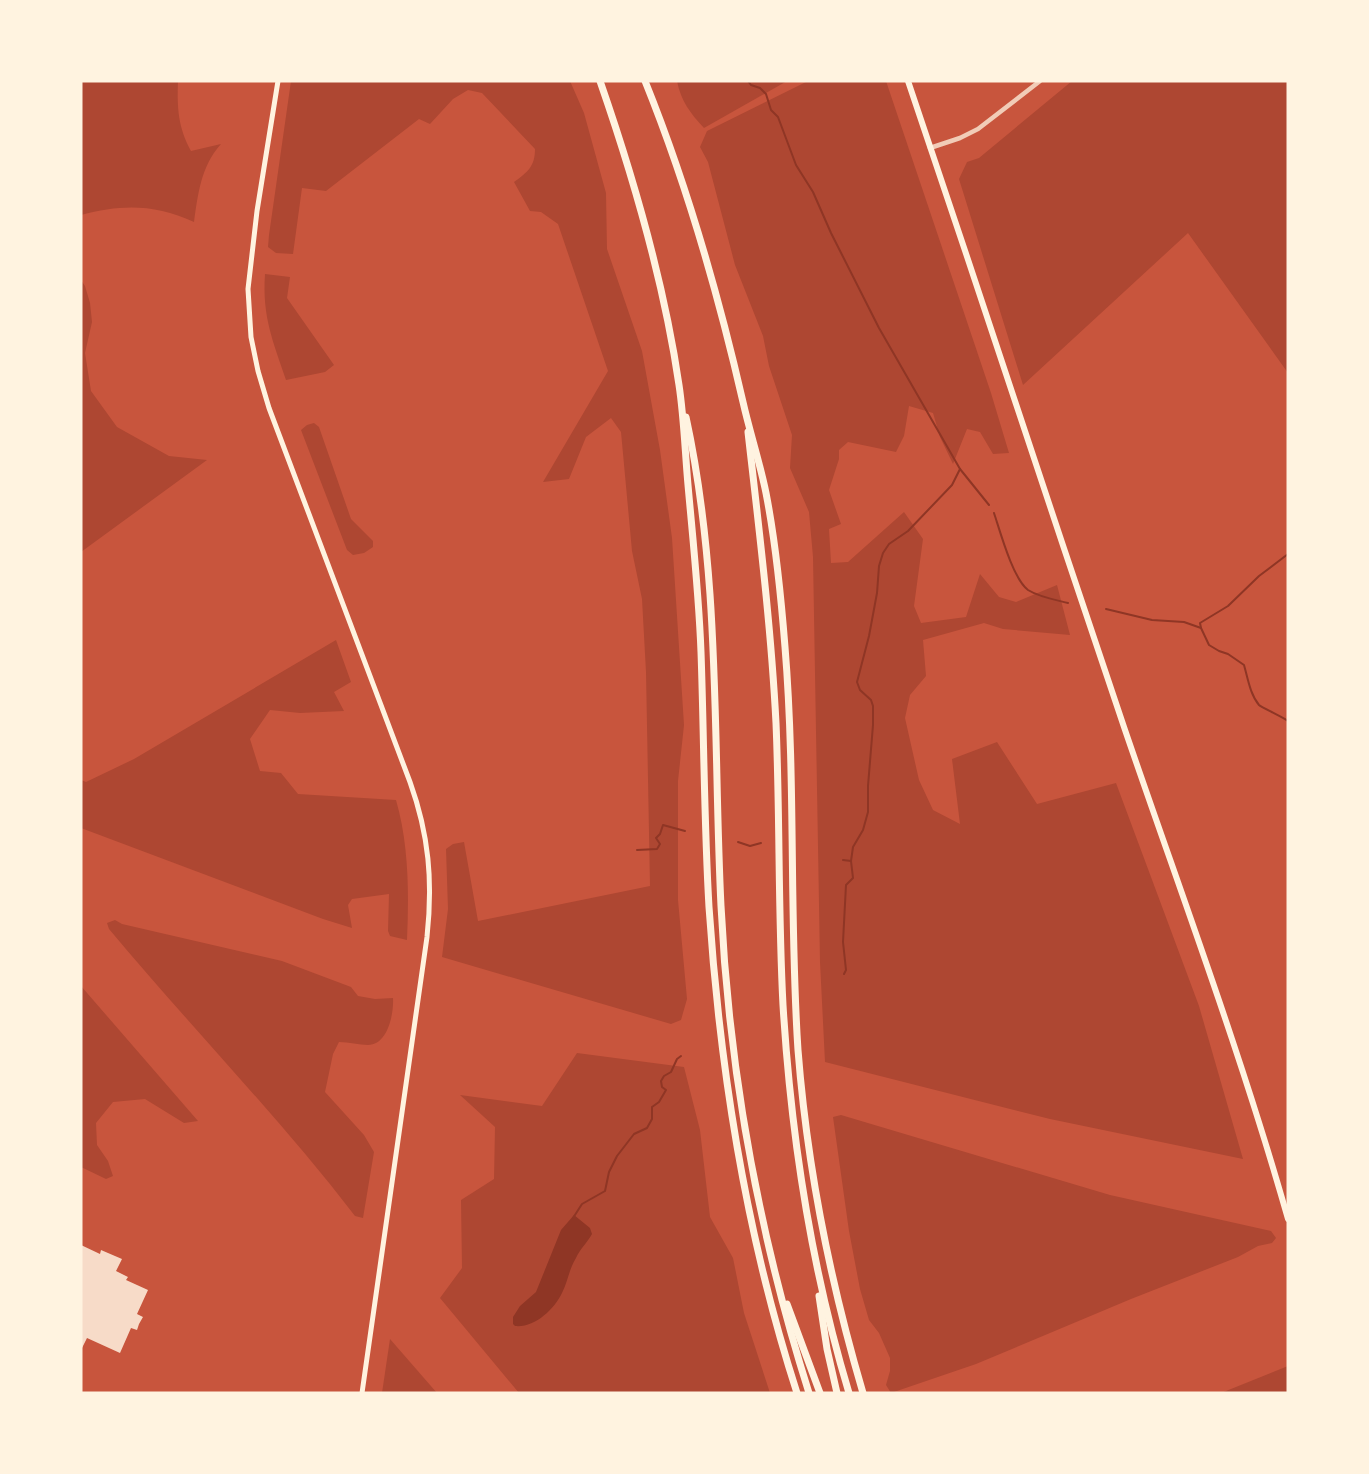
<svg xmlns="http://www.w3.org/2000/svg" width="1369" height="1474" font-family="Jost,sans-serif">
<style>
.green{fill:#ae4732}
.water{fill:#8f3625}
.lines{fill:none;stroke-linecap:round;stroke-linejoin:round}
.stream{stroke:#8f3625;stroke-width:2}
.building{fill:#f7dbc8}
.tertiary{stroke:#f1ccb7;stroke-width:4.5}
.secondary{stroke:#fff3e0;stroke-width:5}
.primary{stroke:#fff3e0;stroke-width:6}
.motorway{stroke:#fff3e0;stroke-width:7}
</style>
<rect width="100%" height="100%" fill="#c8553d"/>
<g class="green">
<path d="M 81,81 L 178,81 C 177,108 178,127 191,151 L 221,144 C 201,166 198,194 194,222 C 155,204 122,204 81,215 Z"/>
<path d="M 291,81 L 570,81 L 584,113 L 606,193 L 607,249 L 642,351 L 660,450 L 672,538 L 684,725 L 678,781 L 678,900 L 687,999 L 681,1020 L 671,1024 L 442,957 L 448,909 L 446,849 L 453,844 L 464,842 L 478,921 L 650,886 L 646,672 L 642,599 L 632,551 L 621,432 L 611,418 L 586,437 L 569,479 L 543,482 L 608,371 L 558,224 L 541,212 L 530,211 L 514,182 C 528,172 535,166 535,149 L 482,93 L 468,90 L 453,99 L 430,124 L 419,119 L 326,191 L 302,188 L 293,254 L 276,253 L 268,247 L 269,235 Z"/>
<path d="M 677,81 L 787,81 L 704,128 C 690,113 681,101 677,81 Z"/>
<polygon points="808,81 886,81 991,393 1009,453 993,454 980,432 967,429 953,464 940,437 933,413 909,406 904,436 896,452 848,442 839,450 839,459 829,490 841,524 829,529 831,563 848,562 904,512 923,539 914,606 921,623 966,617 980,574 999,597 1016,602 1057,585 1070,635 1003,629 984,623 923,640 926,676 910,695 905,718 919,780 933,810 960,824 952,759 997,742 1037,804 1116,783 1199,1006 1243,1159 1050,1119 825,1062 820,962 813,557 809,512 790,468 792,435 769,366 763,336 735,265 708,162 700,147 707,131"/>
<polygon points="1072,81 1288,81 1288,373 1188,233 1023,385 959,179 967,162 979,158"/>
<path d="M 265,274 L 290,277 L 287,298 L 334,365 L 325,372 L 286,380 C 273,341 262,317 265,274 Z"/>
<polygon points="81,280 85,286 90,303 92,322 85,353 91,391 117,427 169,456 207,460 81,552"/>
<polygon points="314,423 319,427 351,519 373,541 373,547 364,553 353,555 347,550 301,430 307,425"/>
<path d="M 336,640 L 351,682 L 334,692 L 344,711 L 300,713 L 270,710 L 250,739 L 260,771 L 281,773 L 298,794 L 396,800 C 409,845 409,894 407,940 L 390,936 L 388,931 L 389,894 L 352,899 L 348,905 L 352,928 L 323,919 L 81,828 L 81,780 L 86,782 L 134,759 Z"/>
<path d="M 115,920 L 122,924 L 282,961 L 351,987 L 358,996 L 375,999 L 393,998 C 394,1013 388,1045 368,1045 C 359,1045 349,1042 339,1042 L 333,1054 L 325,1092 L 364,1135 L 374,1152 L 363,1218 L 355,1216 C 278,1116 190,1026 109,929 L 107,923 Z"/>
<polygon points="81,986 198,1121 184,1123 145,1099 113,1102 96,1123 97,1145 108,1161 113,1176 106,1179 81,1167"/>
<polygon points="577,1053 684,1067 700,1130 710,1217 733,1258 744,1313 770,1393 519,1393 440,1298 462,1268 461,1200 494,1179 495,1127 460,1095 542,1106"/>
<polygon points="841,1115 1110,1195 1271,1231 1276,1238 1272,1243 1258,1246 1238,1257 1131,1299 976,1364 891,1393 886,1385 890,1371 890,1358 879,1333 869,1320 860,1289 849,1231 833,1117"/>
<polygon points="390,1339 437,1393 382,1393"/>
<polygon points="1288,1366 1288,1393 1221,1393"/>
</g>
<path class="water" d="M 574,1215 L 590,1228 L 592,1234 C 587,1243 580,1249 576,1258 C 569,1269 568,1281 562,1293 C 554,1310 534,1328 515,1326 L 513,1324 L 513,1317 L 520,1306 L 536,1292 L 561,1230 Z"/>
<g class="lines">
<g class="stream">
<polyline points="748,81 751,85 760,88 766,94 771,110 778,117 796,165 813,192 831,233 879,328 960,469 989,505"/>
<path d="M 994,513 C 1000,531 1013,579 1028,590 C 1039,597 1056,600 1068,603"/>
<path d="M 1106,609 L 1152,620 L 1184,622 L 1201,628 L 1209,645 L 1219,651 L 1228,654 L 1244,665 C 1248,679 1250,694 1259,705 C 1261,707 1284,718 1288,721"/>
<polyline points="1201,628 1200,623 1228,606 1259,576 1288,554"/>
<polyline points="738,842 750,846 761,843"/>
<polyline points="637,850 657,849 660,844 656,838 660,834 663,825 685,831"/>
<polyline points="843,860 851,861"/>
<polyline points="844,974 846,970 843,942 846,885 853,878 851,861 853,847 863,830 868,812 868,786 873,725 873,706 871,700 860,690 857,682 869,636 877,593 879,566 883,553 889,544 908,531 952,485 960,469"/>
<polyline points="573,1218 582,1204 605,1191 609,1172 617,1156 634,1134 647,1128 652,1119 652,1107 659,1102 666,1090 662,1087 661,1081 664,1076 671,1072 677,1059 681,1056"/>
</g>
</g>
<polygon class="building" points="81,1245 100,1254 101,1250 122,1259 116,1271 128,1277 126,1280 148,1290 137,1314 143,1317 139,1324 137,1330 131,1328 120,1353 87,1338 81,1350"/>
<g class="lines">
<polyline class="tertiary" points="930,148 960,138 978,129 1040,81"/>
<path class="secondary" d="M 278,81 L 257,211 L 248,289 L 251,337 L 258,371 L 269,408 L 410,782 C 429,835 433,881 427,937 L 362,1393"/>
<path class="primary" d="M 908,81 C 981,296 1051,512 1124,727 C 1180,891 1241,1053 1288,1219"/>
<g class="motorway">
<path d="M 600,81 C 634,179 664,282 679,385 C 684,418 685,452 688,485 C 693,541 699,596 701,652 C 704,737 704,822 709,907 C 720,1072 746,1235 797,1393"/>
<path d="M 645,81 C 687,185 718,293 743,402 C 750,433 760,463 766,493 C 776,544 781,596 785,647 C 796,781 789,916 798,1050 C 807,1166 830,1281 863,1393"/>
<path d="M 686,417 C 721,578 713,743 721,906 C 729,1071 759,1235 809,1393"/>
<path d="M 748,432 C 759,529 771,626 776,723 C 780,817 778,911 783,1005 C 791,1136 811,1267 849,1393"/>
<polyline points="819,1296 827,1349 837,1393"/>
<polyline points="787,1304 820,1393"/>
</g>
</g>
<rect width="1369" height="1474" fill="none" stroke="#fff3e0" stroke-width="165"/>
</svg>
